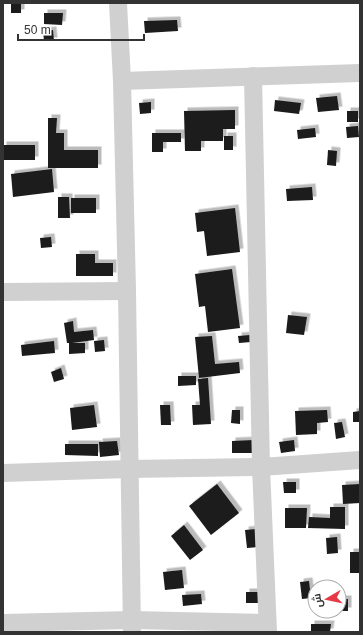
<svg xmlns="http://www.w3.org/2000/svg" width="363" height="635" font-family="Helvetica,Cairo,sans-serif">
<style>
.building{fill:#1a1a1a;filter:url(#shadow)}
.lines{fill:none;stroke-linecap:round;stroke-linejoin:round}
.minor{stroke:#d0d0d0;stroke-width:18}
</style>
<defs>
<filter id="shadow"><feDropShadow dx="3.5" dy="-3.5" stdDeviation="0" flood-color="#0004"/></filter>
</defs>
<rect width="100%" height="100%" fill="#fff"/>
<g class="building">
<rect x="11" y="3" width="10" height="10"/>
<polygon points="44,13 63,13 62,25 44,24"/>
<polygon points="177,20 178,31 145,33 144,21"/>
<polygon points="53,30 54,41 44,41 43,31"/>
<polygon points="337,96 339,110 318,112 316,98"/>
<polygon points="275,100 301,103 299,114 274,111"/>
<polygon points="151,102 151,113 140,114 139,103"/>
<polygon points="235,110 235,129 223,129 223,141 201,141 201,151 185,151 184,111"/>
<rect x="347" y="111" width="11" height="11"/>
<polygon points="48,118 57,118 56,133 64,133 64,150 98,150 98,168 48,168"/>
<polygon points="358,126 359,137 347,138 346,127"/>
<polygon points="315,128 316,137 298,139 297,130"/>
<polygon points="152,133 181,133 181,142 163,142 163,152 152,152"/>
<rect x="224" y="136" width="9" height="14"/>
<rect x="3" y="145" width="32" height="15"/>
<polygon points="328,150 337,151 336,166 327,165"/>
<polygon points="52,169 54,192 13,197 11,174"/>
<polygon points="312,187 313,200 287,201 286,189"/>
<polygon points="58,197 69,197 70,218 58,218"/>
<rect x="71" y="198" width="25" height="15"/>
<polygon points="235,208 240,252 207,256 204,231 197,232 195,213"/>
<polygon points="51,237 52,247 41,248 40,238"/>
<polygon points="76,254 95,254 95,263 113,263 113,276 76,276"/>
<polygon points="232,269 240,328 208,332 205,306 199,307 195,274"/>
<polygon points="288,315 307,317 304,335 286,333"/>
<polygon points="73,321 74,332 93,330 94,340 72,343 85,343 85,353 69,354 69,343 67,343 64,323"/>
<polygon points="250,335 251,342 239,343 238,336"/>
<polygon points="212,336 215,364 239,362 240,373 199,378 195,337"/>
<polygon points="104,340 105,351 95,352 94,341"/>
<polygon points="54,341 55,353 22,356 21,345"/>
<polygon points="61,368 64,379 54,382 51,372"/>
<polygon points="178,376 196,376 196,385 178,386"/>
<polygon points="208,378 211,424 193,425 192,405 200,405 198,379"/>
<polygon points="94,405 97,427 72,430 70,408"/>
<polygon points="160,405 170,405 171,425 161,425"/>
<polygon points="232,410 240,410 240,424 231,423"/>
<polygon points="327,410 328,422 317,423 317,434 296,435 295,411"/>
<polygon points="360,411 360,422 353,422 353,412"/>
<polygon points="342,422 345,437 336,439 334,423"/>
<polygon points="254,440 254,453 232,453 232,441"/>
<polygon points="294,440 295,451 281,453 279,442"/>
<polygon points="117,441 119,455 100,457 99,442"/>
<polygon points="65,444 98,444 98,456 65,455"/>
<polygon points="283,482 296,482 296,493 284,493"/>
<polygon points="217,484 239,513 211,535 189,506"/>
<polygon points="360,484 360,503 343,504 342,485"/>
<polygon points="330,507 345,507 345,529 308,528 309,517 330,518"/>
<polygon points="285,508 307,508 306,528 285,528"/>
<polygon points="184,525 203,550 190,560 171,536"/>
<polygon points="256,529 258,547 247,548 245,530"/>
<polygon points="337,537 338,553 327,554 326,538"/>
<rect x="350" y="552" width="10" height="21"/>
<polygon points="182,570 184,588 165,590 163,572"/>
<polygon points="309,581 311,598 302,599 300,582"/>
<rect x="246" y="592" width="12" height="11"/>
<polygon points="201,594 202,604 183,606 182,595"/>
<rect x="339" y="599" width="9" height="12"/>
<polygon points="311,624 331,624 330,632 311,632"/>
</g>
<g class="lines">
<g class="minor">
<polyline points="118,3 122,81 127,291 132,632"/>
<polyline points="253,76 261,467 268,632"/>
<polyline points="122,81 360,73"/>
<polyline points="3,292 127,291"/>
<polyline points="3,473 129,469 261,467 360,460"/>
<polyline points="3,623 132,620 267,623"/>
</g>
</g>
<rect width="363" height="635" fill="none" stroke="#333333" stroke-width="8"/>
<g transform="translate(327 599) rotate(261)"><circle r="19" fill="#ffffff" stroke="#adadad"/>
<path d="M0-3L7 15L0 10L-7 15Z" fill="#e63946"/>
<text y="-6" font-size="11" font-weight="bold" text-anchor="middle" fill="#333333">ش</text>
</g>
<path d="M18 34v6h126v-6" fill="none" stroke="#333333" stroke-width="2"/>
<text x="24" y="34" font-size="12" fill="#333333" stroke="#ffffff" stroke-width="3" paint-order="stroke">50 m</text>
</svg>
